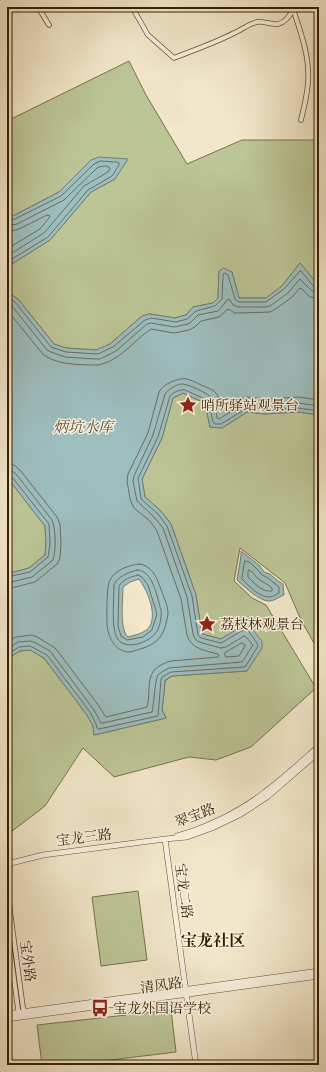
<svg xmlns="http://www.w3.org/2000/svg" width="326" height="1072" viewBox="0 0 326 1072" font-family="'EB Garamond','Noto Serif SC',serif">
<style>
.green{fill:#bcc596;stroke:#78724c}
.water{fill:#9dbebf;stroke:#737e73;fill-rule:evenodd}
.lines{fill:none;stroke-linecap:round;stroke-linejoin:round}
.shore{stroke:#696e60;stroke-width:1}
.minor-casing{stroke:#645133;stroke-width:5.5}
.tertiary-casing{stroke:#645133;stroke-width:6}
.minor{stroke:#f7efdd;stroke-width:4}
.tertiary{stroke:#f7efdd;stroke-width:5}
.labels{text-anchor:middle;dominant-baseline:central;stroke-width:3;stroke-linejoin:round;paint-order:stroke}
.poi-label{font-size:14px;fill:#351f01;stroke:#f7efdd;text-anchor:start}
.street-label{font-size:14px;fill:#351f01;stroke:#f7efdd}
.water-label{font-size:15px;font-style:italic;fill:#544f3a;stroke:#f7efdd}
.quarter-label{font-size:16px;font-weight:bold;fill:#351f01;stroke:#f7efdd}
</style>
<rect width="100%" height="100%" fill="#f2e7ca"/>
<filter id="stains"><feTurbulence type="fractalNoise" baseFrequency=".005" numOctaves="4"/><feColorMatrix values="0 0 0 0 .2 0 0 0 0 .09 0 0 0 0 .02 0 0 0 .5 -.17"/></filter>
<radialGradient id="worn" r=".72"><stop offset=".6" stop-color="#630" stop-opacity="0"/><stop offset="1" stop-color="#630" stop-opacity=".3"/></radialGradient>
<!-- green -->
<path class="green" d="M129,61L146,95L187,164L242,140H319V286L300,263L282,286L266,298H239L232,272L219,271L218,298L213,303L193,307L186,315L175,318L150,314L142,316L110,344L97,350L66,348L54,344L18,299L7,292V267L50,240L91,192L115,179L91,160L59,192L13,216L7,217V121Z
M183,393L205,403L210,427L222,428L247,412L265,414L298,412L319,415V652L301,620L285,583L240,548L234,581L252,598L266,605L316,688L251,747L216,760L189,757L114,777L83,748L45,806L7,835V659L20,651L30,650L44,658L87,715L93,726L94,735L166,718L162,710L164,693L165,681L172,676L247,671L241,627L221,639L202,634L196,595L171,524L161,511L145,497L142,479L162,438L173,398Z
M7,477L45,526L46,544L45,555L29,568L7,574Z
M138,891L147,960L101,966L92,897Z
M171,1010L176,1052L69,1065H42L37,1025Z"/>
<!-- water -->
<path class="water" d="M99,157L128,159L115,179L91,192L50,240L7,267V217L13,216L59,192L91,160Z
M300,263L319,286V415L298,412L265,414L247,412L222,428L210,427L205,403L183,393L173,398L162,438L142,479L145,497L161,511L171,524L196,595L202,634L221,639L241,627L246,622L262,641V648L247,671L172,676L165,680L164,693L162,710L166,718L94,735L93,726L87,715L44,658L30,650L20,651L7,659V574L29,568L45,555L46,544L45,526L7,477V372L8,362L7,359V292L18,299L54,344L66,348L96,350L110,344L142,316L150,314L175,318L186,315L193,307L213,303L218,298L219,271L224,268L232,272L239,298H266L282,286ZM139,579C147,590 157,612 150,626C146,633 135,635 128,637C119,629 123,599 123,587L130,582Z
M241,551L260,566L264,572L270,574L278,581L283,584L284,595C279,597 274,601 269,601C259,601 245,587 237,580L241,556Z"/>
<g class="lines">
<!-- shore -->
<path class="shore" d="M7,221L15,219L61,196L94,164L100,161L117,162L119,163V165L112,176L88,190L48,237L7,262
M7,226L17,224L64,200L97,168C101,166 106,165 110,168L108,172L84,186L44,233L7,256
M7,232L19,229L47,215L50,216L49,218L40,229L7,249
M7,297L15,302L51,347L66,352L98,354L113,347L145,320L151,318L176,322L187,319L196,311L215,306L222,299L223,275L224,273L228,275L235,299L237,301L240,302H266L284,289L300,271H301L314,287L319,288
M7,303L12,306L47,350L51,352L65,357L96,359H100L116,351L147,324L151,323L174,327L188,324L191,322L198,315L218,311L224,304L228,299L230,300L233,305L238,307H266L270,306L288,293L300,279L312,291L319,293
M7,310L42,353C54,365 81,365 98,365C120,361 133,341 151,329L174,333L189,330L195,327L201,321L219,317L228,309L235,313H239L270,312L274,310L291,298L300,288L302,289L310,297L319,299
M7,464L14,465L20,470L57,517L60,524L61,544L60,558L57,564L35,582L7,589
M7,470L12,471L16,474L52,520C56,529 56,551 53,560L32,577L7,583
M7,475L12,477L49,524L50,544L48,557L30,572L7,577
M245,561L249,562L257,569L262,575L268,578L279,587V593C276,594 273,597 270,597C260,598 249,586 242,579V578Z
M139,564C151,565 157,577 160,587C163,595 168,605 168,614C167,620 165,629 162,634C158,642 148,647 140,649C136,650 132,652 128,652C115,651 108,637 107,625C107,616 106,587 110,580C115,570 129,565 139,564Z
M137,570C153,570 157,597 161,610C162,616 160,626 157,631C151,642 125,652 117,638C111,628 114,598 114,585C118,576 128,573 137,570Z
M249,570C254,572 255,577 260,580C264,583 268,584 272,588V591C263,593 254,583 248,577V572Z
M138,575L142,577L148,585L157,614L152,630L143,637L127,640L121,636L118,626L119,586C123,579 131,577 138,575Z
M7,642L16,637L32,635L37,637L52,646L56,649L99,706L105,716L106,717L147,707C151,693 145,675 159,666C163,664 166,662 171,661L218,657L219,656L218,654C206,651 191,649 187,635L181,599L157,531L150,521L134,508L132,504L130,499L127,481L128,474L148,433L159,392C162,387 166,384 171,382C184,376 189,379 201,385C206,387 212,389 215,392C220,397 219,404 223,409L240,399L246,397L266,399L299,397L319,400
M242,643L244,644L245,646L239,656L226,657L225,656V653Z
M7,649L18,642L30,641L34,642L50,651L94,710L101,723H103L152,712C154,705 155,678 158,675C161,672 165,670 169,668L242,662L253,645L245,636H244L226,647L221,648L199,642L195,639L193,634L187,597L163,528L154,517L137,501L133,481L134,476L153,435L165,394C168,390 175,385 181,384C186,383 210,394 213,399C215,404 216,412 217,418L219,419L243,404L249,403L266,405L298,403L319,406
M7,654L19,647L30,646L47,655L90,712L96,724L97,728L99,729L158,716L161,680L162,677L171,672L245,667L258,646L257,643L247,629H245L221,643L201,638L198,635L192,596L167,526L158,514L141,499L138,478L158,437L170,396C172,393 180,389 185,390L207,400L209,402L213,422L215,424H221L247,408L265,410L298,408L319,411"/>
<!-- minor casing -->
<g class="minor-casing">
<path id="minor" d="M38,7L49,25
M132,7L148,35L174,58C194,50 215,43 234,33C242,30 248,24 257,22C264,21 272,25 278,24C286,22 290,16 293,9
M293,9C301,33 310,57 308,83C307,95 304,108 301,120
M7,888L23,1008L25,1012
M7,927L18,1009L17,1013"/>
</g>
<!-- tertiary casing -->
<g class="tertiary-casing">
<path id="tertiary" d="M177,836C206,828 241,811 265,792C284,778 301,762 319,746
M165,839L196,1065
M7,864L43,855L165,839L187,837L212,828L241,814L267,797L319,752
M7,1014L319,971
M7,1019L319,976"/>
</g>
<!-- minor -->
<use href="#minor" class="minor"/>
<!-- tertiary -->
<use href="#tertiary" class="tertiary"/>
</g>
<!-- icons -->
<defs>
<g id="sight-bare" transform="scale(1.38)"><path d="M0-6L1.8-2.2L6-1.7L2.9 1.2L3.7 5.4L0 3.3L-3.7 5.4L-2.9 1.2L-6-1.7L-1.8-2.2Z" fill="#8f2418" stroke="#f7efdd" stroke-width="2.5" paint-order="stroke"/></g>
<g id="bus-bare" transform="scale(1.38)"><path d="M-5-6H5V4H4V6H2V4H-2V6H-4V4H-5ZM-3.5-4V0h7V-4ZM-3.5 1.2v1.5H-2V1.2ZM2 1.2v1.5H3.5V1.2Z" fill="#8f2418" stroke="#f7efdd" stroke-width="2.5" paint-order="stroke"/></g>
</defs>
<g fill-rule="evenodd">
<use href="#sight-bare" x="188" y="405"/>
<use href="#sight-bare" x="207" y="624"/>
<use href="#bus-bare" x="100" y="1008"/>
</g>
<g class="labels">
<!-- poi labels -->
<g class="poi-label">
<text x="201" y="405">哨所驿站观景台</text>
<text x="220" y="624">荔枝林观景台</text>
<text x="113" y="1008">宝龙外国语学校</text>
</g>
<!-- street labels -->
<g class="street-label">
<text transform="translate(195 815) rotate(-21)">翠宝路</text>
<text transform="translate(84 837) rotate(-7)">宝龙三路</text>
<text transform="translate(184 891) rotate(82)">宝龙二路</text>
<text transform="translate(28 961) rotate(82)">宝外路</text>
<text transform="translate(161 985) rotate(-8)">清风路</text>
</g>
<!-- water labels -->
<g class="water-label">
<text x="83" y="426">炳坑水库</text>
</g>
<!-- quarter labels -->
<g class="quarter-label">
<text x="213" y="940">宝龙社区</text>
</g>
</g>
<!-- margin -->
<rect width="326" height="1072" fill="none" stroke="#f2e7ca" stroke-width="24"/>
<rect x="8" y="8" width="310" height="1056" fill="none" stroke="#351f01" stroke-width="2"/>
<rect x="12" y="12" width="302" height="1048" fill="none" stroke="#351f01"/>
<rect width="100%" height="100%" filter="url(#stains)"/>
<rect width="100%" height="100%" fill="url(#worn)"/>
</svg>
